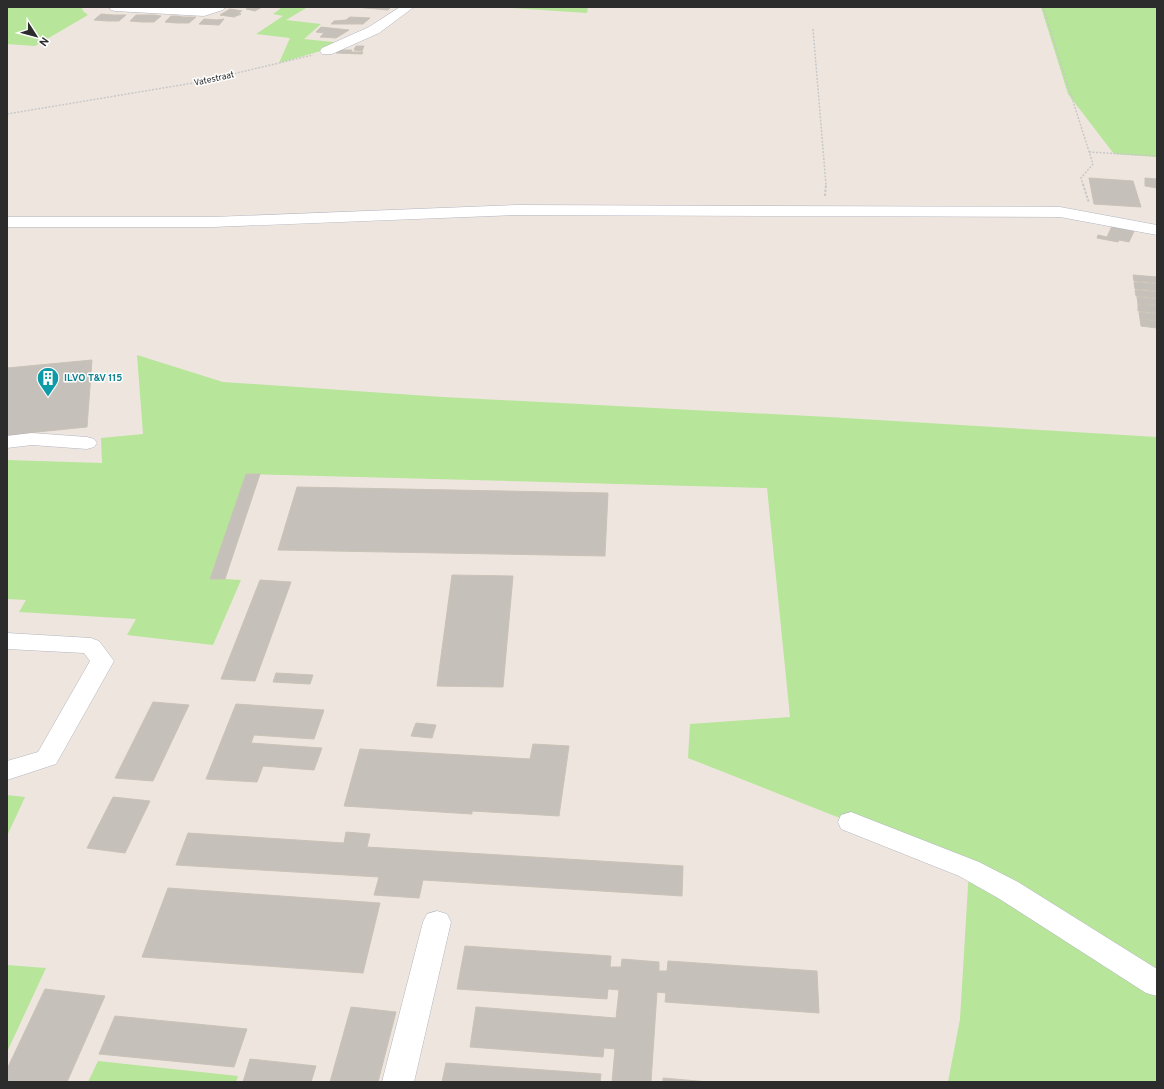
<svg xmlns="http://www.w3.org/2000/svg" width="1164" height="1089" viewBox="0 0 1164 1089" font-family="Overpass,sans-serif">
<style>
.green{fill:#b7e59a}
.building{fill:#c6c0ba;stroke:#c9c2b7}
.lines{fill:none;stroke-linecap:round;stroke-linejoin:round}
.minor-casing{stroke:#b2b5c0;stroke-width:1}
.path-far1{stroke:#c8c8c8;stroke-width:1.5;stroke-dasharray:2 1.5;stroke-linecap:butt}
.path{stroke:#c8c8c8;stroke-width:2;stroke-dasharray:2.5 1.5;stroke-linecap:butt}
.minor{fill:#fff;fill-rule:evenodd}
.labels{text-anchor:middle;dominant-baseline:central;stroke-width:3;stroke-linejoin:round;paint-order:stroke}
.far-street-label{font-size:9px;fill:#2c2c2c;stroke:#fff}
.culture-label{font-size:10px;font-weight:bold;fill:#0d838f;stroke:#fff;text-anchor:start}
</style>
<rect width="100%" height="100%" fill="#eee6de"/>
<!-- green -->
<path class="green" d="M7,7H82L83,11L88,15L35,46L7,44Z
M279,7H308L286,20L321,24L304,39L343,43L314,53L279,63L290,38L256,34L283,16L273,14L280,9Z
M498,7H588L587,13Z
M1041,7H1157V157L1114,154L1068,94Z
M137,355L223,382L443,397L829,417L1157,437V1082H948L960,1019L969,869L688,758L690,724L790,717L767,488L247,474L210,578L241,580L213,645L127,635L136,619L19,612L26,600L7,599V460L102,463L101,438L143,434Z
M7,795L25,797L7,836Z
M7,965L46,968L7,1052Z
M98,1061L238,1076L236,1082H88Z"/>
<!-- building -->
<path class="building" d="M245,7H262L255,11L246,9L249,8Z
M355,7H391L388,10Z
M230,9L242,11L238,13L241,14L234,17L220,15Z
M101,14L113,15L107,21L94,20Z
M113,15H126L119,21H107Z
M136,15H149L142,22L130,21Z
M149,15H155L161,16L154,22H142Z
M171,16H178L183,17L177,23L165,22Z
M183,17H196L189,23H177Z
M350,17L370,18L363,24H331L334,21L346,20Z
M204,19L217,20L224,19L219,25L199,24Z
M321,27L349,30L336,38L320,37L324,33L316,32Z
M356,46H364L362,51L354,50Z
M338,50H352L351,52H363L362,54L336,53Z
M1089,178L1133,181L1141,207L1094,204Z
M1145,178L1157,179V188L1145,186Z
M1113,224L1135,229L1129,242L1119,240L1118,242L1097,238L1098,235L1107,237Z
M1133,275L1157,277V283L1134,281Z
M1134,282L1157,284V291L1135,289Z
M1135,290L1157,292V298L1136,296Z
M1137,297L1157,299V305L1138,304Z
M1138,304L1157,306V313L1138,311Z
M1139,312L1157,314V320L1140,319Z
M1140,319L1157,321V328L1141,326Z
M92,360L87,427L7,435V368Z
M246,474H260L225,579H210Z
M297,487L608,493L605,556L278,550Z
M452,575L513,576L503,687L437,686Z
M260,580L291,582L255,681L221,679Z
M276,673L313,675L310,684L273,682Z
M153,702L189,705L153,781L115,778Z
M236,704L324,710L314,739L254,735L251,743L322,748L314,770L263,766L257,782L206,779Z
M416,723L436,725L432,738L411,736Z
M533,744L569,746L559,816L472,811V814L344,806L360,749L530,759Z
M113,797L150,801L125,853L87,848Z
M346,832L370,834L367,847L683,866L682,896L423,880L419,898L374,895L379,877L176,865L188,833L344,843Z
M168,888L380,903L363,973L142,957Z
M465,946L611,956L610,967H621L622,959L659,962V971H667L668,961L817,971L819,1013L665,1002L666,993L657,992L651,1082H612L615,1049L604,1048L603,1057L470,1047L476,1007L616,1018L619,990L608,989L607,999L457,989Z
M45,989L105,996L67,1082H7V1069Z
M351,1007L396,1012L378,1082H330Z
M115,1016L247,1029L234,1067L99,1054Z
M250,1059L316,1066L311,1082H243Z
M446,1063L601,1074L600,1082H442Z
M663,1078L709,1082H663Z"/>
<g class="lines">
<!-- minor casing -->
<g class="minor-casing">
<path id="minor" d="M109,7H225L223,10L204,16L115,11L111,10Z
M400,7H414L379,33L332,54H322L320,51L322,48L369,27Z
M517,205L1060,207L1157,225V235L1060,217L517,215L213,227H7V217H213Z
M32,433L87,437L94,439L97,443L94,447L87,449L32,445L7,448V436Z
M7,633L91,638L99,641L114,661L56,764L7,780V761L38,752L90,661L84,653L7,649Z
M851,812L979,862L1018,882L1157,969V996L1146,993L998,898L959,876L841,829L838,822L841,815Z
M437,911L447,914L451,922L414,1082H382L423,922L427,914Z"/>
</g>
<!-- path-far1 -->
<path class="path-far1" d="M1043,7L1093,164L1081,178L1083,185
M813,29L826,185
M7,114L199,82L313,55
M1089,152L1157,156"/>
<!-- path -->
<path class="path" d="M1083,184L1089,203
M825,196L826,184"/>
<!-- minor -->
<use href="#minor" class="minor"/>
</g>
<!-- icons -->
<defs>
<g id="building-pin" transform="scale(1.15)"><path d="M0 17L-7.5 6A9.5 9.5 0 1 1 7.5 6Z" fill="#0f9aa8" stroke="#fff"/><path d="M-4-6H4V6H1V3H-1V6H-4ZM-2.5-4.3h1.7v1.8h-1.7ZM.8-4.3h1.7v1.8H.8ZM-2.5-1h1.7V.8h-1.7ZM.8-1h1.7V.8H.8Z" fill="#fff"/></g>
</defs>
<g fill-rule="evenodd">
<use href="#building-pin" x="48" y="378"/>
</g>
<g class="labels">
<!-- far-street labels -->
<g class="far-street-label">
<text transform="translate(214 79) rotate(-12)">Vatestraat</text>
</g>
<!-- culture labels -->
<g class="culture-label">
<text x="64" y="378">ILVO T&amp;V 115</text>
</g>
</g>
<!-- border -->
<rect width="1164" height="1089" fill="none" stroke="#2c2c2c" stroke-width="16"/>
<!-- north arrow -->
<g transform="translate(36 36) rotate(126)" stroke="#ffffff" stroke-width="3" paint-order="stroke">
<path d="M0-3L7 15L0 10L-7 15Z" fill="#2c2c2c"/>
<text y="-6" font-size="11" font-weight="bold" text-anchor="middle" fill="#2c2c2c">N</text>
</g>
</svg>
